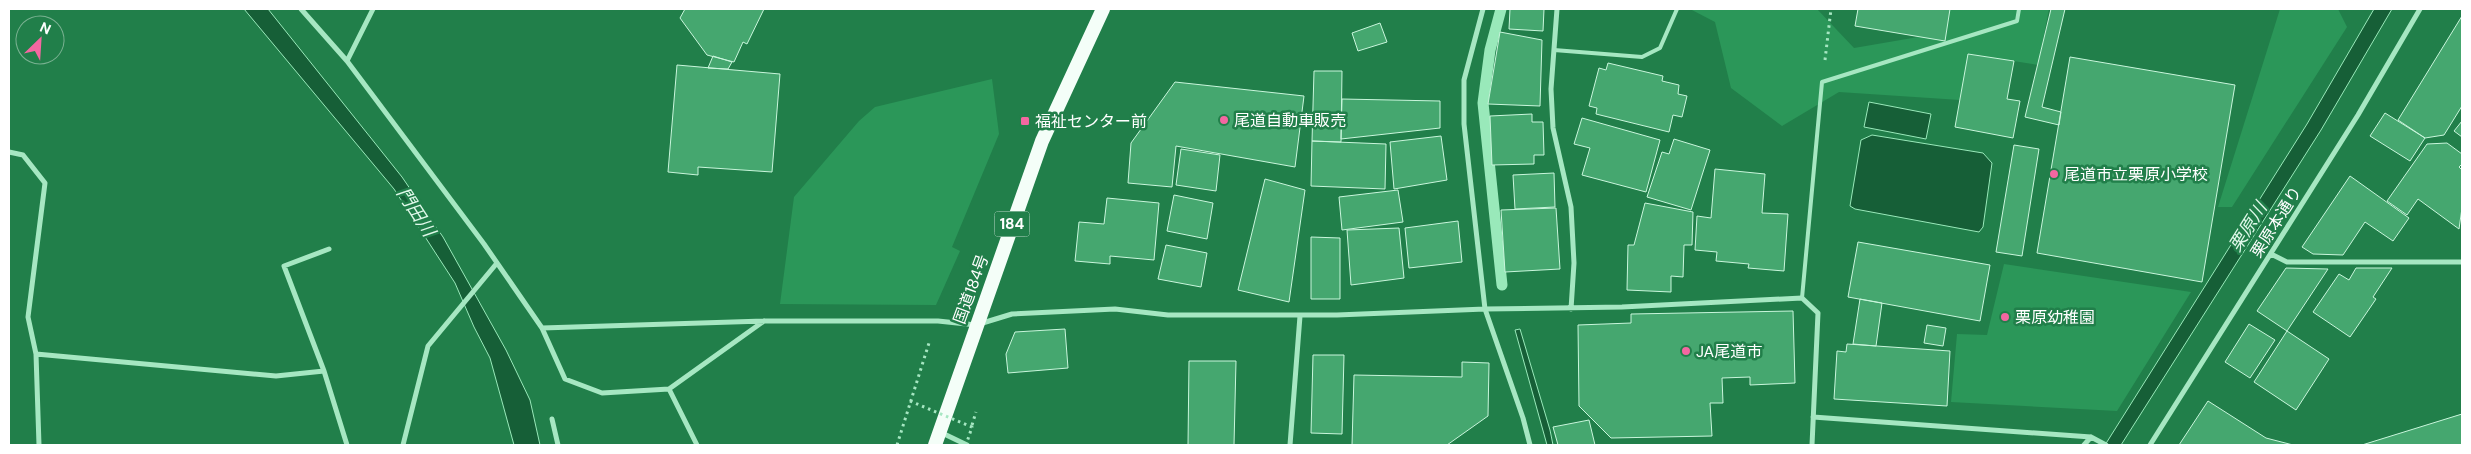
<svg xmlns="http://www.w3.org/2000/svg" width="2471" height="454" viewBox="0 0 2471 454" font-family="'DM Sans','Noto Sans JP',sans-serif">
<style>
.green{fill:#2b9759}
.water{fill:#165f37;stroke:#99e9ba}
.lines{fill:none;stroke-linecap:round;stroke-linejoin:round}
.stream{stroke:#99e9ba;stroke-width:11}
.building{fill:#45a76f;stroke:#c9f6dc}
.path{stroke:#a6e7c2;stroke-width:3;stroke-dasharray:2.5 4;stroke-linecap:butt}
.service{stroke:#a6e7c2;stroke-width:4}
.minor{stroke:#a6e7c2;stroke-width:5}
.trunk{stroke:#f4fef8;stroke-width:14}
.path-bridge{stroke:#a6e7c2;stroke-width:3;stroke-dasharray:2.5 4;stroke-linecap:butt}
.poi-dot{fill:#f467a1;stroke:#217f4a;stroke-width:2}
.labels{text-anchor:middle;dominant-baseline:central;stroke-width:5;stroke-linejoin:round;paint-order:stroke}
.shield{fill:#217f4a;stroke:#bcd9c9;stroke-width:1}
.shield-label{font-size:15px;font-weight:bold;fill:#fff}
.poi-label{font-size:16px;fill:#fff;stroke:#217f4a;text-anchor:start}
.street-label{font-size:16px;fill:#fff;stroke:#217f4a}
.water-label{font-size:18px;font-style:italic;fill:#e0f9ea;stroke:#217f4a}
</style>
<rect width="100%" height="100%" fill="#217f4a"/>
<!-- green -->
<path class="green" d="M1690,9H1817L1854,48L1924,36L1934,9H2049L2038,65L1969,54L1960,100L1839,92L1782,126L1731,88L1715,22Z
M2280,9H2338L2347,27L2232,207H2218Z
M992,79L999,134L952,247L960,251L936,305L780,304L794,197L859,121L875,107Z
M2004,264L2191,292L2117,411L1951,402L1957,334L1987,335Z"/>
<!-- water -->
<path class="water" d="M244,9H268L402,177L443,237L506,350L530,400L540,445H514L490,358L474,327L455,283L394,189Z
M2374,9H2392L2321,130L2121,445H2105L2307,124Z
M1869,102L1931,114L1926,139L1864,127Z
M1872,135L1983,153L1992,163L1983,227L1979,232L1855,209L1850,206L1861,140Z
M1520,329L1550,430L1553,445H1547L1515,330Z"/>
<g class="lines">
<!-- stream -->
<path class="stream" d="M1501,9L1490,50L1483,103L1502,285"/>
</g>
<!-- building -->
<path class="building" d="M685,9H764L747,44L743,42L734,62L707,55L680,18Z
M1510,9H1544L1543,31L1509,29Z
M1858,9H1950L1945,41L1855,26Z
M2051,9H2065L2042,107L2061,112L2059,125L2025,117Z
M2462,16V106L2444,135L2425,138L2398,120Z
M1380,23L1387,42L1358,51L1352,33Z
M1500,32L1542,40L1540,106L1488,104Z
M1968,54L2014,61L2007,99L2020,101L2013,138L1955,127Z
M713,56L732,62L728,69L708,68Z
M2070,57L2235,85L2202,282L2037,253Z
M1608,63L1663,76L1662,81L1679,85L1678,94L1687,96L1682,117L1673,115L1669,132L1596,114L1597,108L1589,106L1599,68L1606,70Z
M677,65L780,74L772,172L698,167V175L668,172Z
M1314,71H1342L1341,142L1312,141Z
M1175,82L1304,96L1295,167L1176,146L1172,187L1128,183L1131,143Z
M1342,99L1440,101V128L1341,139Z
M2385,113L2425,138L2410,161L2370,136Z
M1532,114V122H1543L1544,155H1534V164L1492,165L1490,116Z
M1582,118L1660,140L1646,192L1582,175L1590,148L1574,144Z
M2462,121V137L2454,131Z
M1441,136L1447,180L1394,189L1390,142Z
M1674,139L1710,150L1691,210L1647,197L1662,152L1669,154Z
M1312,141L1386,144L1385,189L1311,186Z
M2447,143L2462,154V164L2459,167L2462,170V208L2459,229L2418,199L2407,215L2387,201L2427,144Z
M2014,145L2039,149L2022,256L1996,252Z
M1181,149L1220,155L1216,191L1176,185Z
M1715,169L1765,174L1762,213L1788,214L1784,271L1748,268L1749,264L1716,261L1717,252L1695,250L1697,216L1711,218Z
M1554,173L1555,207L1515,209L1513,175Z
M2350,176L2409,218L2393,241L2365,222L2343,255L2313,254L2302,247Z
M1265,179L1305,190L1289,302L1238,290Z
M1398,190L1403,222L1342,230L1339,197Z
M1174,195L1213,203L1207,239L1167,231Z
M1107,198L1159,203L1154,260L1110,256V264L1075,261L1079,222L1104,224Z
M1645,203L1693,212L1692,245H1684L1683,277L1671,276V292L1627,290L1628,245H1634Z
M1556,208L1560,269L1505,272L1501,210Z
M1458,221L1462,262L1409,268L1405,228Z
M1399,228L1404,278L1351,285L1347,230Z
M1311,237L1340,238V299H1311Z
M1858,242L1990,265L1980,321L1848,297Z
M1166,245L1207,253L1201,287L1158,279Z
M2286,268L2328,269L2287,331L2257,311Z
M2356,268H2392L2373,297L2376,299L2350,337L2313,312L2339,274L2349,280Z
M1860,299L1882,303L1876,346L1853,344Z
M1793,311L1795,383L1750,385V377L1722,378L1723,403H1710L1712,436L1611,438L1579,406L1578,325L1631,323V314Z
M2249,324L2275,340L2250,378L2225,362Z
M1927,325L1946,328L1943,346L1924,343Z
M1065,329L1068,368L1008,373L1006,354L1015,332Z
M2287,331L2329,359L2296,410L2254,382Z
M1847,344L1950,351L1947,406L1834,399L1837,351L1846,352Z
M1313,355H1344L1342,434L1311,433Z
M1189,361H1236L1234,445H1188Z
M1462,362L1489,363L1488,416L1447,445H1352L1354,375L1462,377Z
M2208,401L2266,438L2293,445H2179Z
M2462,414V445H2362Z
M1589,420L1595,445H1558L1553,427Z"/>
<g class="lines">
<!-- path -->
<path class="path" d="M1825,60L1831,9
M972,425L976,412
M897,445L929,343"/>
<!-- service -->
<path class="service" d="M1554,50L1642,57L1660,48L1677,9
M1802,298L1822,82L2017,21L2019,9"/>
<!-- minor -->
<path class="minor" d="M301,9L347,61L484,244L542,328L565,379L602,393L669,389L697,445
M1483,9L1464,80V124L1485,309L1523,418L1530,445
M1557,9L1551,89L1553,128L1571,207L1574,263L1571,309
M347,61L373,9
M9,152L23,155L45,183L28,317L36,354L276,376L324,371
M329,249L284,266L324,371L347,445
M2271,254L2287,262H2462
M542,328L765,321H938L976,325L1012,314L1115,309L1168,315H1337L1485,309L1622,307L1802,298L1818,313L1812,445
M36,354L39,445
M669,389L764,321
M1813,417L2091,437L2106,445
M552,419L558,445
M940,432L967,445
M403,445L428,346L497,263
M1290,445L1300,316
M2084,445L2091,437
M2150,445L2358,115L2420,9"/>
<!-- trunk -->
<path class="trunk" d="M935,445L1042,141L1103,9"/>
<!-- path-bridge -->
<path class="path-bridge" d="M910,401L972,427L966,445"/>
</g>
<!-- markers -->
<g class="poi-dot">
<circle cx="1224" cy="120" r="5"/>
<rect x="1020" y="116" width="10" height="10" rx="2.5"/>
<circle cx="2054" cy="174" r="5"/>
<circle cx="2005" cy="317" r="5"/>
<circle cx="1686" cy="351" r="5"/>
</g>
<g class="labels">
<!-- shield labels -->
<rect class="shield" x="994.5" y="211.5" width="35" height="25" rx="4"/>
<g class="shield-label">
<text x="1012" y="224">184</text>
</g>
<!-- poi labels -->
<g class="poi-label">
<text x="1234" y="120">尾道自動車販売</text>
<text x="1035" y="121">福祉センター前</text>
<text x="2064" y="174">尾道市立栗原小学校</text>
<text x="2015" y="317">栗原幼稚園</text>
<text x="1696" y="351">JA尾道市</text>
</g>
<!-- street labels -->
<g class="street-label">
<text transform="translate(2276 222) rotate(-58)">栗原本通り</text>
<text transform="translate(971 289) rotate(-70)">国道184号</text>
</g>
<!-- water labels -->
<g class="water-label">
<text transform="translate(416 212) rotate(57)">門田川</text>
<text transform="translate(2248 227) rotate(-58)">栗原川</text>
</g>
</g>
<!-- border -->
<rect width="2471" height="454" fill="none" stroke="#ffffff" stroke-width="20"/>
<!-- north arrow -->
<g transform="translate(40 40) rotate(25)"><circle r="24" fill="#217f4a" stroke="#7ab292"/>
<path d="M0-4L9 19L0 12L-9 19Z" fill="#f467a1"/>
<text y="-8" font-size="14" font-weight="bold" text-anchor="middle" fill="#ffffff">N</text>
</g>
</svg>
